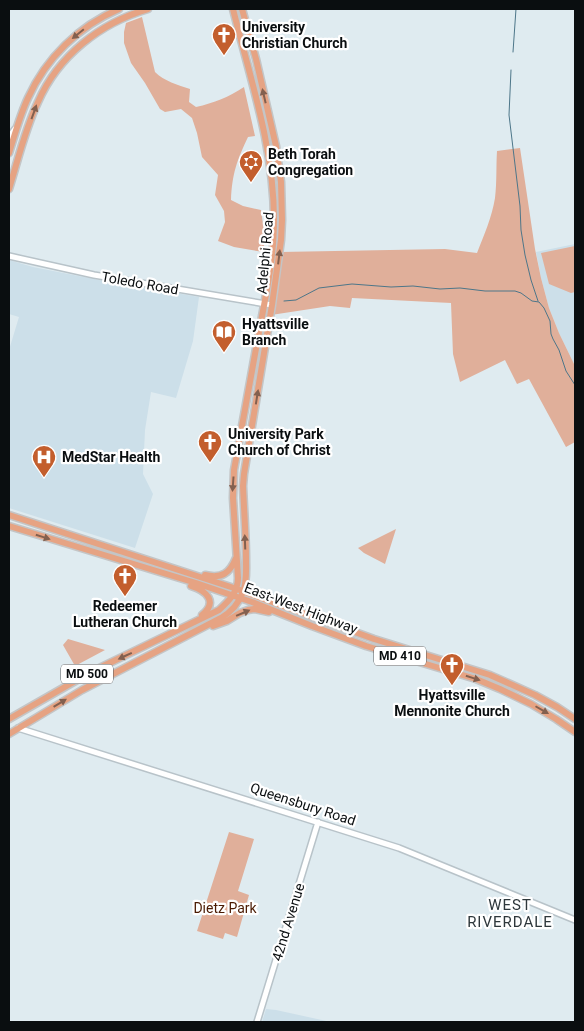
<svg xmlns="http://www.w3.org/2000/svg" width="584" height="1031" viewBox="0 0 584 1031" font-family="Roboto,sans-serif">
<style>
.built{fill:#ccdfe9}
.green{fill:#e0af9a}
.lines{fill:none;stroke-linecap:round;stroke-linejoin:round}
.stream{stroke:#4d7689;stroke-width:1}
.minor-casing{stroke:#b8c3c9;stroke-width:8}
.major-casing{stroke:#c4c5c6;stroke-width:9}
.minor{stroke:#fff;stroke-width:5}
.major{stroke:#e6a383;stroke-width:6}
.oneway{fill:#83604f}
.labels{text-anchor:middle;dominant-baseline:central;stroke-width:4.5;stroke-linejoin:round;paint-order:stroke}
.shield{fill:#fff;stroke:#545658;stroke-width:1}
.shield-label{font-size:12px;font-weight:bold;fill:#0a0e10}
.poi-label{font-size:14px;font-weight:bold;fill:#0a0e10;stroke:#fff;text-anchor:start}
.street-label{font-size:14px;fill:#0a0e10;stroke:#fff}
.park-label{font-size:14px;fill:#4a1a02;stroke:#fff}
.neighbourhood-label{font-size:15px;letter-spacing:1px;fill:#2e373b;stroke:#fff}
</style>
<rect width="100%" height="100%" fill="#dfebf0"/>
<!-- built -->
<path class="built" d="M575,244V366L559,333L549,308L541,278L536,252Z
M9,260L33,267L99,280L199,297L193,341L176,398L151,392L145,430L143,474L153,494L135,548L9,508V350L19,317L9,314Z
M266,1009L276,1010L331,1022H262Z"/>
<!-- green -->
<path class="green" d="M142,17L155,72C164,81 178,85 190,89L189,102L196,107C214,103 229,97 244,87L255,136L248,137C237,160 232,174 231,200L243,206L261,210L265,239L263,252L234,247L218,241L225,222L224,211L215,195L218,175L202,157L197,133L192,118L181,109L165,112L160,109L145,83L131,63L124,43V32L126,23Z
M520,148L535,249L541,278L549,308L559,333L575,366V442L566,447L529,379L517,384L505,360L460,382L453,354L451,303L352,298L350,308L330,306L271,315L280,252L445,249L477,253C484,235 492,217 495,198C497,182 496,166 497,151Z
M575,246V292L571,293L549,284L541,253Z
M396,529L385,564L364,553L358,548Z
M68,639L105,650L75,666L63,645Z
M229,832L254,839L238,891L249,895L237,937L225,933L223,939L197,931Z"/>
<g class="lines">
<!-- stream -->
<path class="stream" d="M513,52L516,9
M511,70L509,115L520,206L521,230L525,255L531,280L538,301
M284,301L296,300L319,288L352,284L391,287L413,286L440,289L460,288L485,291H515L521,293L532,301L539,302L544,308L550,321L551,334L553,339L559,350L566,371L575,385"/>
<!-- minor casing -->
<g class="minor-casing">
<path id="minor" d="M9,137L15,129
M9,256L94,275L272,305
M18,728L399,848L575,920
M257,1022L318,822"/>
</g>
<!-- major casing -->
<g class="major-casing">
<path id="major" d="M9,153C15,134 20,115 28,98C46,58 79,26 119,9
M9,189C18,160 25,129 38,102C58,56 100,23 148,9
M9,515L237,589L374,639L490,675L535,695L557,707L575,719
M9,526L196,583L252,602L312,626L366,646L476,679L500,689L531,704L556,719L575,732
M205,575C222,579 230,573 236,558
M191,586C207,591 218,602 202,615
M213,626L227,621L240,613L248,610L254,609L269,612
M9,719L91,672L219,610C229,601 238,592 238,578L233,498L234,470C242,424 251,378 259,332C266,295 274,257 274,220C274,147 250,78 233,9
M9,734L82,690L221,618C231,612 239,603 243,592C247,582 246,571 246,560C246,536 244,511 243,486L244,474L272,305L281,240L282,220L281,182L276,146L256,59L242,9"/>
</g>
<!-- minor -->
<use href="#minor" class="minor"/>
<!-- major -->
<use href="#major" class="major"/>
</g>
<!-- one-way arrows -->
<defs><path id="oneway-solid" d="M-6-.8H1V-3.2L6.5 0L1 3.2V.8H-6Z" transform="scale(1.25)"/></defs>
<g class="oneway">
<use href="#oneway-solid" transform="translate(78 34) rotate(141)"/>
<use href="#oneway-solid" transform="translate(264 96) rotate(-103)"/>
<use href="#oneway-solid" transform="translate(34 112) rotate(-70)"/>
<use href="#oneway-solid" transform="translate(279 257) rotate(-83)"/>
<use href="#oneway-solid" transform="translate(257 397) rotate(-81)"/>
<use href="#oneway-solid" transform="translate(233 484) rotate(94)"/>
<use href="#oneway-solid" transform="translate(43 537) rotate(17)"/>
<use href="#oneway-solid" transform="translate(245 542) rotate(-92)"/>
<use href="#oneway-solid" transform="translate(243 613) rotate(-23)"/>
<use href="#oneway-solid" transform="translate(125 656) rotate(155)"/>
<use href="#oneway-solid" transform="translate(473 678) rotate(18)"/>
<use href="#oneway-solid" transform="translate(60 703) rotate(-31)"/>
<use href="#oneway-solid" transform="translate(542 710) rotate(30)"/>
</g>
<!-- icons -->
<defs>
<g id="church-pin" transform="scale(1.25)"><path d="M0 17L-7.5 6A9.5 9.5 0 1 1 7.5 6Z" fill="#c35e2d" stroke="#fff"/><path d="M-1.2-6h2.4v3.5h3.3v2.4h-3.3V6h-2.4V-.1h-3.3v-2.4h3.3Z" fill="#fff"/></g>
<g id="synagogue-pin" transform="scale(1.25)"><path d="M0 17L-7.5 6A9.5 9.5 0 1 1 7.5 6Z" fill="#c35e2d" stroke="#fff"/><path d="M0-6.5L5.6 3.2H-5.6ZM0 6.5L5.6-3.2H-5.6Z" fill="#fff"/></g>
<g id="library-pin" transform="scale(1.25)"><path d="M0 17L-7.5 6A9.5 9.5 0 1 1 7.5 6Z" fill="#c35e2d" stroke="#fff"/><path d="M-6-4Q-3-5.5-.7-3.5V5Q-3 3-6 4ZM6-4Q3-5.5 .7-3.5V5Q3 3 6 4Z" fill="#fff"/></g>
<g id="hospital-pin" transform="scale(1.25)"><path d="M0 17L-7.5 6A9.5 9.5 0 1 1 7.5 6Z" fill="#c35e2d" stroke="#fff"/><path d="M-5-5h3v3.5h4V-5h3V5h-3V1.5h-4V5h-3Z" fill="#fff"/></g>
</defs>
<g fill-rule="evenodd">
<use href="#church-pin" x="224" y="35"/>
<use href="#synagogue-pin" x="251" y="162"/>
<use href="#library-pin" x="224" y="332"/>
<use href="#church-pin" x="210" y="442"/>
<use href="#hospital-pin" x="44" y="457"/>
<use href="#church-pin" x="125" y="576"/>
<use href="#church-pin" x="452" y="665"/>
</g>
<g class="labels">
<!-- shield labels -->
<g class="shield">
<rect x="374" y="646.5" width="52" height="19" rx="4"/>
<rect x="61" y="664.5" width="52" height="19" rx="4"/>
</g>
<g class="shield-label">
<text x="400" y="656">MD 410</text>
<text x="87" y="674">MD 500</text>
</g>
<!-- poi labels -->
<g class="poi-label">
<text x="242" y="27">University<tspan x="242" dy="16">Christian Church</tspan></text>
<text x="268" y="154">Beth Torah<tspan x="268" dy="16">Congregation</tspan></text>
<text x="242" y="324">Hyattsville<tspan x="242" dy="16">Branch</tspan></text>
<text x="228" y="434">University Park<tspan x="228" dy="16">Church of Christ</tspan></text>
<text x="62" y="457">MedStar Health</text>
<text x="125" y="606" text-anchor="middle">Redeemer<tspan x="125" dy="16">Lutheran Church</tspan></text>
<text x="452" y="695" text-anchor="middle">Hyattsville<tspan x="452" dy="16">Mennonite Church</tspan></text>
</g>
<!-- street labels -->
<g class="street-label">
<text transform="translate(265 253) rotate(-85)">Adelphi Road</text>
<text transform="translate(140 283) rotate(10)">Toledo Road</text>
<text transform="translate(301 608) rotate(21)">East-West Highway</text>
<text transform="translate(303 804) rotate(18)">Queensbury Road</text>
<text transform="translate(288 922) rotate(-73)">42nd Avenue</text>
</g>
<!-- park labels -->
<g class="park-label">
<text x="225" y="908">Dietz Park</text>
</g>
<!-- neighbourhood labels -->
<g class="neighbourhood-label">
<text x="510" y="905">WEST<tspan x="510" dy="17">RIVERDALE</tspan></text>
</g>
</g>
<!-- border -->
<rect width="584" height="1031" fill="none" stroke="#0a0e10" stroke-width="20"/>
</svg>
